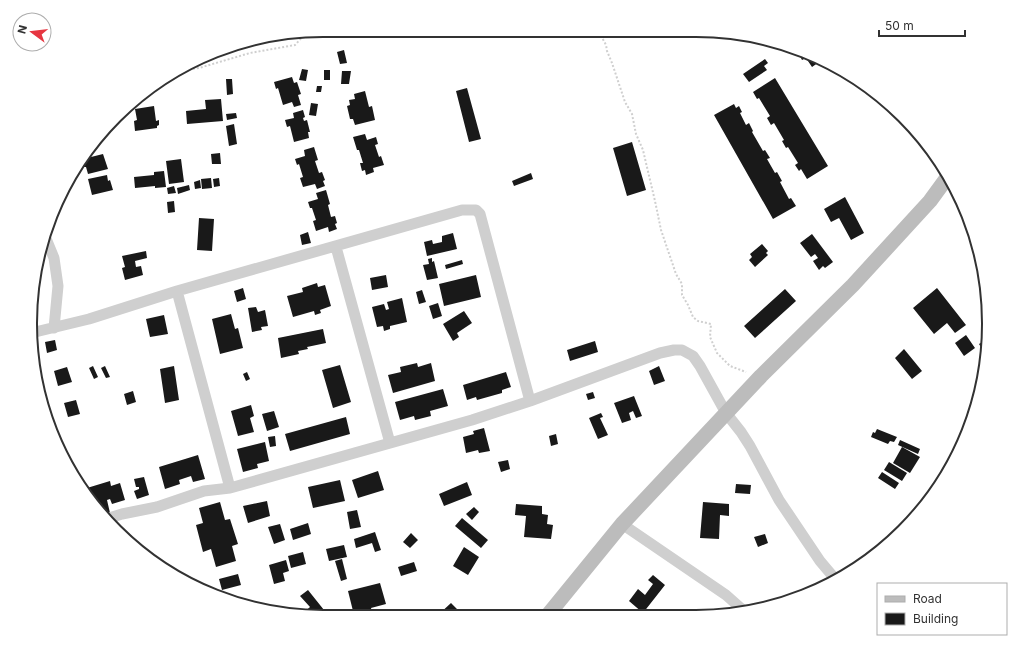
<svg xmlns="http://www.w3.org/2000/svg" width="1019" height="647" viewBox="0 0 1019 647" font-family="Inter,sans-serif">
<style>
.building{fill:#191919}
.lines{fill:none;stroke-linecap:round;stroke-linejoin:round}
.path{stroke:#cfcfcf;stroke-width:2;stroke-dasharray:2 2;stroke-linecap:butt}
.street{stroke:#cfcfcf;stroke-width:11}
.secondary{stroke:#bcbcbc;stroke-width:15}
.rim{fill:none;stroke:#323232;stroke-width:2}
</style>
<rect width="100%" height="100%" fill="#fff"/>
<!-- building -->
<path class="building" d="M344,50L347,63L340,64L337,52Z
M806,52H808L822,60L812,67L806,58L802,60L800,56Z
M765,59L768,63L764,66L767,70L749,82L743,74Z
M302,69L308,70L306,81L299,80Z
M324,70H330V80H324Z
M342,71H351L349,84H341Z
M292,77L294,83L297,82L301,94L298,95L301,105L294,107L292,102L283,105L278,88L276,89L274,82Z
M775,78L828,166L807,179L801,169L799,171L795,165L798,163L788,147L786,148L782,141L784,140L774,123L771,125L767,118L770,116L759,98L757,99L753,92Z
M226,79H232L233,94L227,95Z
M317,86H322L321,92H316Z
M467,88L481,139L469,142L456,91Z
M365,91L369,107L372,106L375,120L355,125L353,119H350L347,106L350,105L349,100L355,99L354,94Z
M221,99L223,121L187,124L186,111L206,109L205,100Z
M311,103L318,104L316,116L309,115Z
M734,104L736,108L739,106L742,112L740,113L746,125L749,123L753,131L752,132L763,151L765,150L770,158L767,159L775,173L777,172L782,181L780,182L789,199L791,198L796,206L773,219L714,115Z
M154,106L156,121L159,120V125L157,126V128L135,131L134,121L137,120L135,109Z
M303,110L305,117L303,118L304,121L307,120L310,132H308L309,138L294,142L290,126L287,127L285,120L294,118L293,113Z
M236,113L237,118L227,120L226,114Z
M234,124L237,144L229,146L226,126Z
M365,134L367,140L376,137L378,144L375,145L379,157L381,156L384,165L373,168L374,172L366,175L365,170L362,171L360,163H363L359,150H357L353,137Z
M632,142L646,190L627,196L613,148Z
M314,147L318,160L315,161L319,173L322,172L325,180L323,181L325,186L317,189L315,184L303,187L300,178L303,177L299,164L297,165L295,159L305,156L304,150Z
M220,153L221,164H212L211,154Z
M103,154L108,169L88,174L86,167H84L83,159Z
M181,159L184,182L169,184L166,161Z
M164,171L166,187L155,188V186L135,188L134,177L154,175V172Z
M531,173L533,179L514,186L512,181Z
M107,175L108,181L110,180L113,190L92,195L88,179Z
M211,178L212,188L202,189L201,179Z
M219,178L220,186L214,187L213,179Z
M200,180L201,188L195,189L194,182Z
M189,185L190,190L178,194L177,188Z
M174,186L176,193L168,194L167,188Z
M326,190L330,204L328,205L331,217L335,216L337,223L335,224L337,229L329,232L328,227L316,231L313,221L316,220L312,208H310L308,202L318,199L316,193Z
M845,197L864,233L851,240L839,218L831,222L824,209Z
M174,201L175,212L168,213L167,202Z
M199,218L214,219L212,251L197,250Z
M308,232L311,243L302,245L300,235Z
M453,233L457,249L427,256L424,242L432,240L433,244L442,242V236Z
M812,234L833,262L825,268L823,266L819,270L813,261L818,258L815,254L811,257L800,243Z
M762,244L768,251L766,253L768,255L755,267L749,260L752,257L750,254Z
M146,251L147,258L135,261L136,267L141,266L143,275L125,280L122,268L125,267L122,256Z
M432,258V262L434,261L438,278L427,280L423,265L429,264L428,259Z
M462,260L463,264L446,269L445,265Z
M386,275L388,287L372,290L370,278Z
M476,275L481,297L444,306L439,284Z
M317,283L318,287L325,285L331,306L320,310L321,313L315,315L314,311L293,317L287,296L303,292L302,288Z
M243,288L246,299L237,302L234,291Z
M937,288L966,325L955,333L947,323L934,334L913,308Z
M785,289L796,301L755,338L744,326Z
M422,290L426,302L419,304L416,292Z
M402,298L407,322L390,326V329L384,331L383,326L377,327L372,307L384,304L386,310L389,309L387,302Z
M438,303L442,316L433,319L429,306Z
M256,307L258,312L265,310L268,326L261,327L262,330L252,332L248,308Z
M464,311L472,323L457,333L459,337L453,341L443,324Z
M231,314L235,329L238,328L243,348L220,354L212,319Z
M164,315L168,334L150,337L146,319Z
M323,329L326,343L307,347L308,349L298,351L299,354L281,358L278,338Z
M966,335L975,348L964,356L955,343Z
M55,340L57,350L47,353L45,342Z
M986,340L988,343L987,351L984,352L979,344Z
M595,341L598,352L570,361L567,350Z
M904,349L922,371L912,379L895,358Z
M417,363L418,367L431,363L435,381L393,393L388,375L401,372L400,367Z
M340,365L351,402L333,408L322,370Z
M93,366L98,377L94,379L89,368Z
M105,366L110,377L106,378L101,368Z
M174,366L179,400L165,403L160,369Z
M659,366L665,381L654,385L649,371Z
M67,367L72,382L58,386L54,371Z
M247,372L250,379L246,381L243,374Z
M506,372L511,387L502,390V393L477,400L476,397L467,400L463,385Z
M443,389L448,406L430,411L431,416L415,420L414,416L400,420L395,402Z
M133,391L136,402L127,405L124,394Z
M593,392L595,398L588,400L586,394Z
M634,396L642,416L636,418L633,411L629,413L631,420L622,423L614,403Z
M76,400L80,414L68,417L64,403Z
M251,405L254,416L250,418L254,432L238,436L231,411Z
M274,411L279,427L267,431L262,414Z
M601,413L603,417L600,418L608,435L598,439L589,418Z
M346,417L350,434L290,451L285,434Z
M484,428L490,451L479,453L478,450L466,453L463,437L474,434L473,431Z
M877,429L897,437L894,442L890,441L888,444L871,437L873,432L875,433Z
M556,434L558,444L551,446L549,436Z
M275,436L276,446L270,447L268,437Z
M900,440L920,449L918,454L898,445Z
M265,442L269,461L257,464L258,468L243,472L237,449Z
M902,447L920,457L910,473L893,463Z
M198,455L205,479L193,482L191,476L179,480L180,484L165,489L159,467Z
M508,460L510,469L501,472L498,462Z
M889,462L907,473L902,481L884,470Z
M378,471L384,490L358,498L352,480Z
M882,472L899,483L895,489L878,478Z
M144,477L149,495L137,499L134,491L139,489V487H136L134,479Z
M340,480L345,501L313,508L308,487Z
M110,481L111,486L120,483L125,500L112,504L110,499L107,500L110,513L106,515L90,497L87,488Z
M467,482L472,495L444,506L439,494Z
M736,484L751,485L750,494L735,493Z
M267,501L270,516L248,523L243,506Z
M220,502L225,520L230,519L238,544L232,546L236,561L216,567L211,549L203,552L196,525L203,523L199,508Z
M703,502L729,504V516L720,515L719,539L700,538Z
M516,504L542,506V514L548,515L547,524L553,525L551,539L524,537L526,516L515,515Z
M474,507L479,512L472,520L466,514Z
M357,510L361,527L350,529L347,512Z
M462,518L488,540L481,548L455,526Z
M308,523L311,534L293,540L290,529Z
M280,524L285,540L274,544L268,527Z
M375,532L381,550L375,552L372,543L356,548L354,539Z
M411,533L418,540L410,548L403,542Z
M765,534L768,543L758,547L754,537Z
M131,535L135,546L126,537Z
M344,545L347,557L329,561L326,549Z
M464,547L479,557L468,575L453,566Z
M303,552L306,564L291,568L288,556Z
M342,559L347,579L341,581L335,561Z
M286,560L289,571L283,573L285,581L274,584L269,565Z
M414,562L417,571L401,576L398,567Z
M238,574L241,585L222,590L219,579Z
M653,575L665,585L643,613L629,601L638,589L645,595L653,584L648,580Z
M380,583L386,604L371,608L373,615H354L348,591Z
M308,590L328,615H301L310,607L300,596Z
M451,603L463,615H438Z"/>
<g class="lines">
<!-- path -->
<path class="path" d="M599,32L606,45L607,51L612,63L625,102L632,114L636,134L643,150L646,163L655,201L661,230L676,274L682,284V295L688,305L693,317L698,321L711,324L710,337L717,353L730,366L746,372
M177,71L199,68L250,53L295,45L306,33"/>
<!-- street -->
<path class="street" d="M45,236L54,258L58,286L54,328
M336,247L390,443
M177,291L230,488
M31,333L89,319L177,291L462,210H476L480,214L530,401
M109,518L122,514L157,507L204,491L230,488L472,420L530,401L660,353L674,350H682L693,356L700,366L726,413L741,432L750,446L779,500L820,561L836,580
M622,524L726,595L744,611"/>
<!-- secondary -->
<path class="secondary" d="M547,616L622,524L761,376L853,285L930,201L949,175"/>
</g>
<!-- crop -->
<path d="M0 0H1019V647H0ZM323 37H696A286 286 0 0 1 982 323V324A286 286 0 0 1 696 610H323A286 286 0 0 1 37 324V323A286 286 0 0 1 323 37Z" fill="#fff" fill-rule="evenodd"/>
<path class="rim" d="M323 37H696A286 286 0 0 1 982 323V324A286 286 0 0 1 696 610H323A286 286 0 0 1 37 324V323A286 286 0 0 1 323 37Z"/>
<!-- legend -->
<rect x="877" y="583" width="130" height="52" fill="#ffffff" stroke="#adadad"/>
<rect x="885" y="596" width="20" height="6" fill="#bcbcbc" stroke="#adadad"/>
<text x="913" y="603" font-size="12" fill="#323232">Road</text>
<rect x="885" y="613" width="20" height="12" fill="#191919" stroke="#adadad"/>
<text x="913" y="623" font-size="12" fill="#323232">Building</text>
<!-- north arrow -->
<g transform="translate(32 32) rotate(285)"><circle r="19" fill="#ffffff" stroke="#adadad"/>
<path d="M0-3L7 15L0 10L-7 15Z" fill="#e63641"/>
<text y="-6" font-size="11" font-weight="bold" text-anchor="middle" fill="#323232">N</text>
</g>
<!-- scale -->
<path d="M879 30v6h86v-6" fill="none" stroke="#323232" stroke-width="2"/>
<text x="885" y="30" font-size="12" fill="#323232" stroke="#ffffff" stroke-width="3" paint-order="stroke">50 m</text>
</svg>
